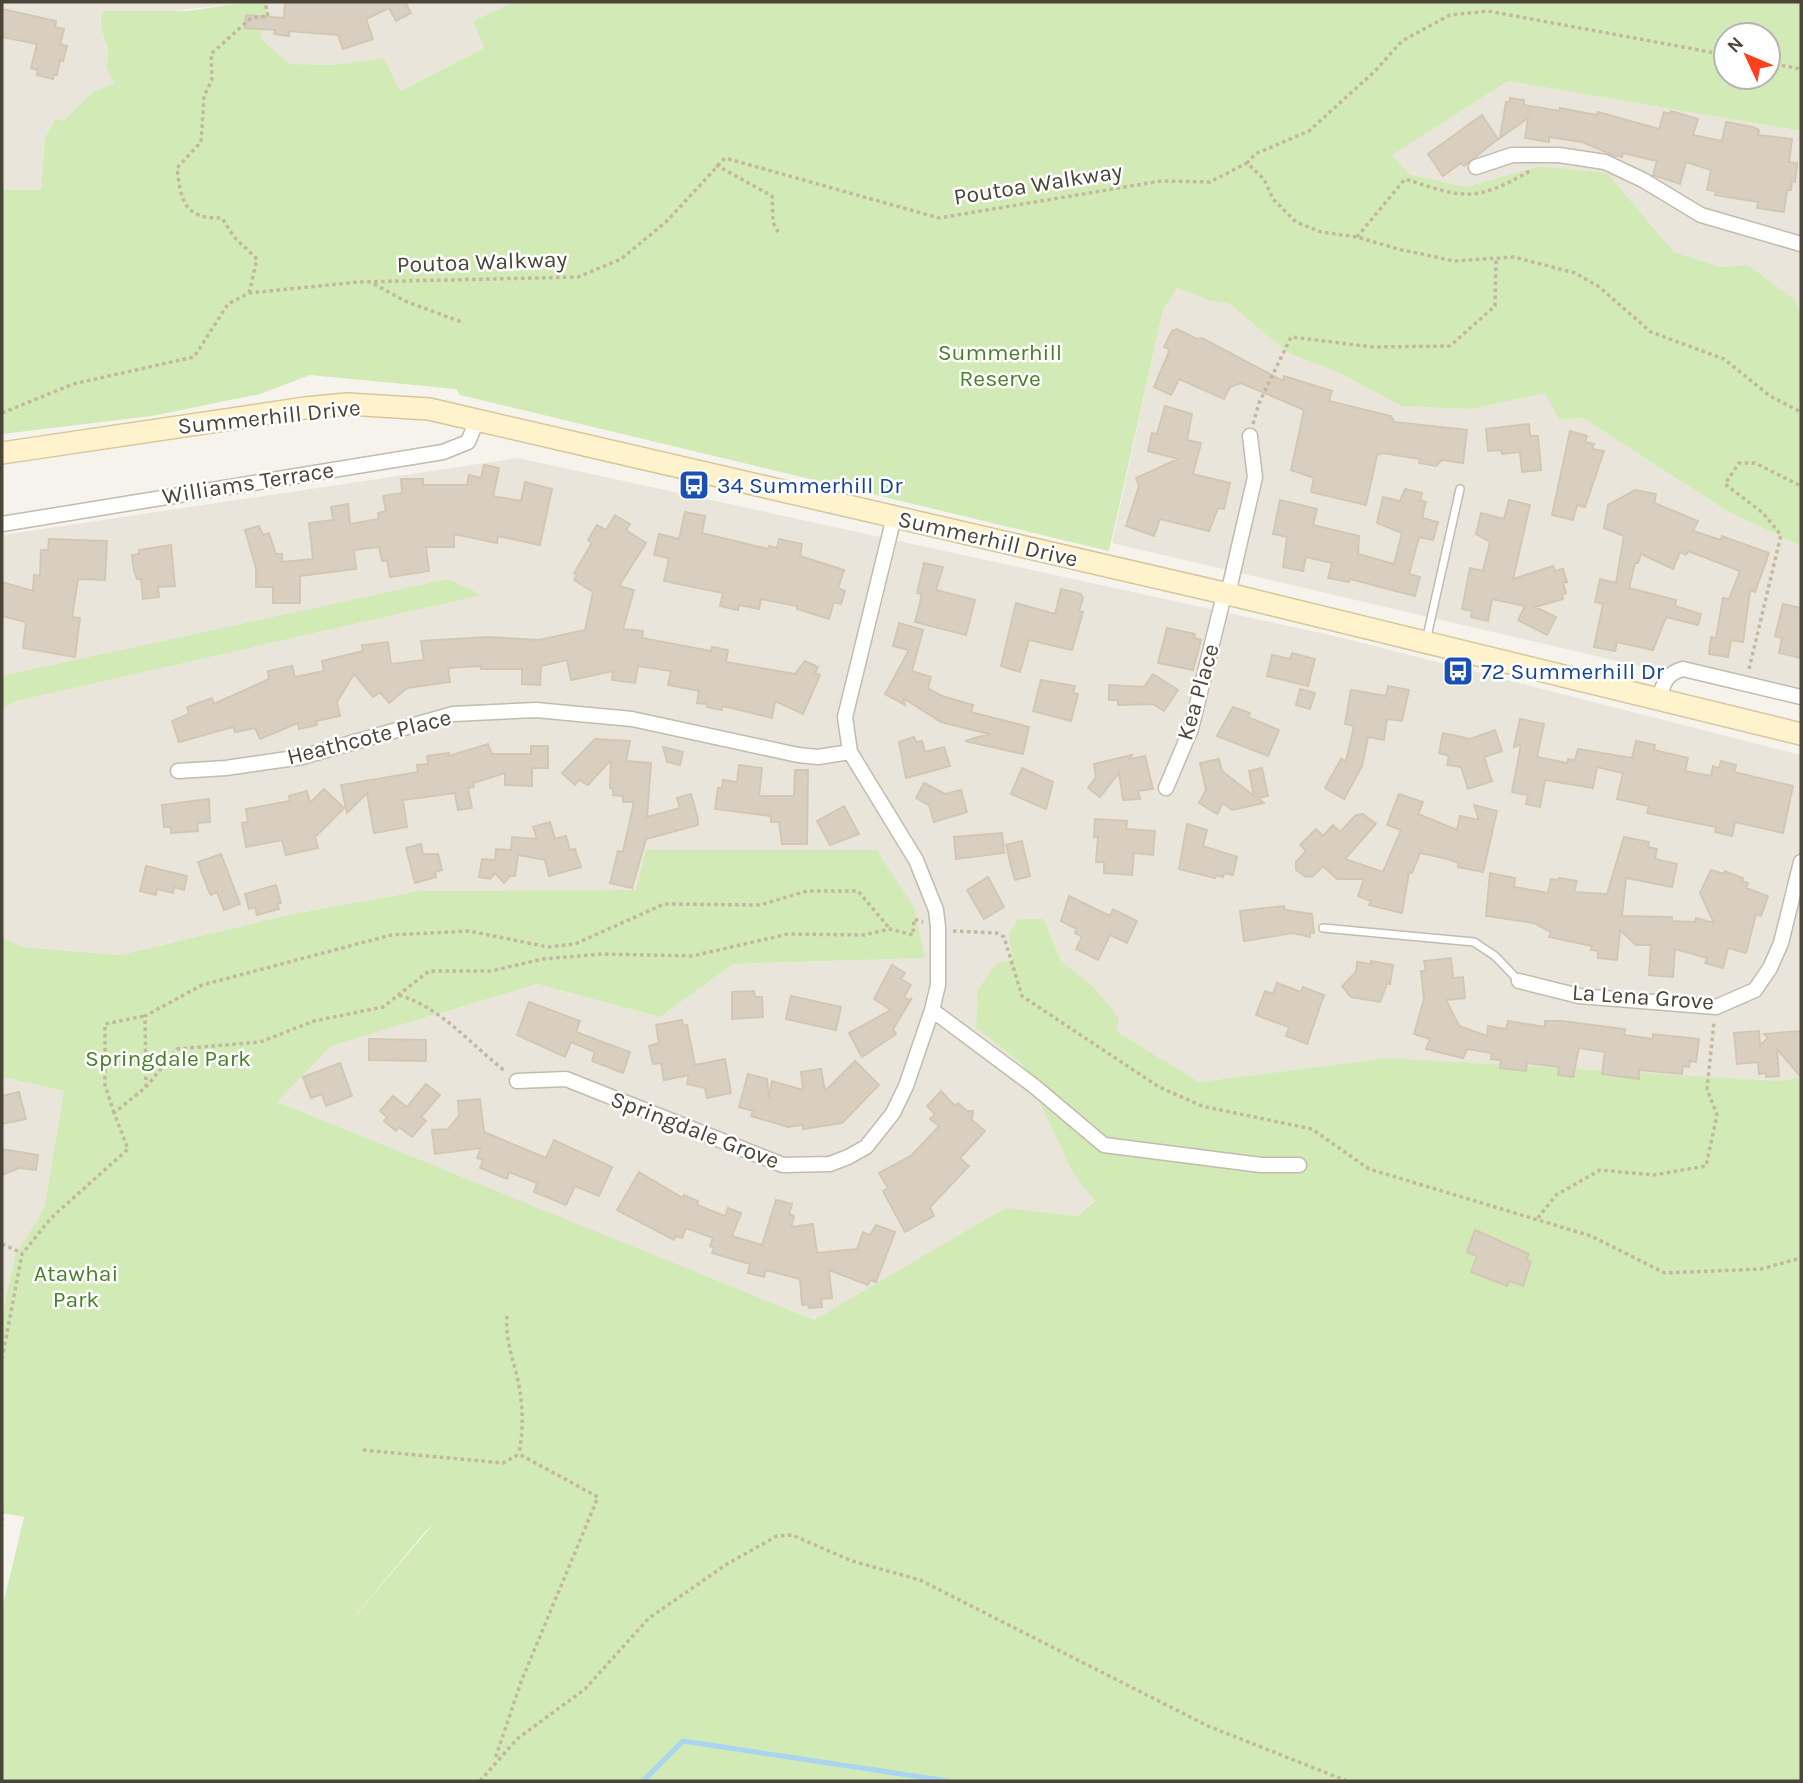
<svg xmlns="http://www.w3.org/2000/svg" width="1803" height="1783" viewBox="0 0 1803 1783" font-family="Karla,sans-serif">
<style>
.residential{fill:#eae5da}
.green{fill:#d2eab5;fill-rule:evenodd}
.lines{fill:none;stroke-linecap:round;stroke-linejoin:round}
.stream{stroke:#a9d4f2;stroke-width:5}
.building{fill:#d8cfc1;stroke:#d3c7b4;stroke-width:2}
.service-casing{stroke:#c2bbae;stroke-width:10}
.minor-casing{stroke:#c2bbae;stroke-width:17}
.secondary-casing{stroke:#d6c79b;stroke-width:24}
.path{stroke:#c4b79f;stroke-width:3.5;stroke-dasharray:3.5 3.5;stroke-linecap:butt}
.service{stroke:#fff;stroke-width:7}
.minor{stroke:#fff;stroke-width:14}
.secondary{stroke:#fff3cd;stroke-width:21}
.labels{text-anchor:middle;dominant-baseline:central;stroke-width:5;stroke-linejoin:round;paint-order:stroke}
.street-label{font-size:23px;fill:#4b4439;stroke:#fff}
.park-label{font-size:23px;fill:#4a7f2a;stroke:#fff}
.transit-label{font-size:23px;fill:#164399;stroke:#fff;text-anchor:start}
</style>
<rect width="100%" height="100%" fill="#f6f3ec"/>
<!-- residential -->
<path class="residential" d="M2,2H248L100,20L115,84L94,91L45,138L41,190H2Z
M265,2H514L473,21L484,48L399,91L384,58L330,65L290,64L260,38L268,16Z
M1508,81L1801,131V314L1794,299L1748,265L1720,267L1674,252L1607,173L1540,166L1466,187L1409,174L1391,155Z
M1177,288L1207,300L1230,304L1288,353L1340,373L1401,406L1471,409L1545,392L1559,420L1583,418L1727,511L1801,546V704L1112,543L1163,310Z
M518,458L1339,637L1801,755V1089L1388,1058L1199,1082L1116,1031L1092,985L1061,961L1044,919L1009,934L1012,960L977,991L976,1028L1022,1064L1072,1171L1095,1200L1078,1216L1005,1208L814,1321L276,1102L331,1046L537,984L660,1017L733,964L924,958L914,907L636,890L419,891L293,914L120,955L23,947L2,938V709L15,701L481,595L2,676V535Z
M2,1077L64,1091L44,1210L15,1256L2,1316Z"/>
<!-- green -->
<path class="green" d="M248,2H265L268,16L260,38L290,64L330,65L384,58L400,91L484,48L473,21L514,2H1801V131L1508,81L1392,155L1409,174L1466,187L1540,166L1607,173L1674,252L1720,267L1748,265L1794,299L1801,314V546L1727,511L1583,418L1559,420L1545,393L1471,409L1401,406L1340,373L1288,353L1230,304L1207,300L1177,288L1163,310L1109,551L460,395L456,389L310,375L260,394L152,416L2,434V190H41L45,138L56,119L63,121L94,91L115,84L106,67C114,47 95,30 103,11H187ZM1726,35H1768V77H1726Z
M448,579L482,595L16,701L2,709V676Z
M646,850H876L914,907L925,958L733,964L660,1017L537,984L331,1046L277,1102L814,1320L1005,1208L1078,1216L1095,1201L1072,1171L1022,1064L976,1028L977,991L997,963L1012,960L1009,934L1018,919H1044L1061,961L1092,985L1119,1019L1116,1031L1199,1082L1388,1058L1777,1081L1801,1078V1781H2V1609L24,1517L2,1513V1316L15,1256L44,1209L64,1091L2,1077V938L23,947L120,955L293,914L419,891L636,890ZM435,1522L335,1640L424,1533Z"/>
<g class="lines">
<!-- stream -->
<path class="stream" d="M643,1781L683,1741L948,1781"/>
</g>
<!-- building -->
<path class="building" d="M285,2H405L411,13L396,21L389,8L366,19L373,39L343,49L338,35L289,31V36L274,34L275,30L245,28L246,15L284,18Z
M2,9L56,21L55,27L64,29L60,44L67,46L63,61L60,60L57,75L54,74L53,79L37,75L38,70L31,68L37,44L2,37Z
M1510,98L1524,100V105L1560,111V108L1597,115L1598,112L1659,129L1664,112L1670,114L1671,111L1698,119L1693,135L1722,141L1726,122L1753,127L1759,130L1758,135L1792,139L1789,162L1797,163L1795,182L1792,181L1791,190H1787L1784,212L1757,208L1758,202L1715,195L1716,191L1707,190L1711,170L1686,162L1680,184L1653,175L1657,161L1623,153L1622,157L1613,155L1582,142L1549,137V142L1525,138L1528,118L1500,138L1506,102H1510Z
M1482,115L1498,139L1464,166L1461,163L1443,176L1428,154Z
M1177,329L1197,339L1202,338L1283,381L1284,376L1332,391L1329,401L1391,416L1394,422L1467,430L1463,463L1442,460L1436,466L1419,463L1420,459L1382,453L1377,455L1366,505L1311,492L1314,478L1291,470L1304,410L1241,383L1230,387L1224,399L1179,379L1171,395L1154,387L1168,354L1169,349L1164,347L1172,331Z
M1165,406L1192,414L1187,440L1201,443L1193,474L1230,483L1224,509L1218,508L1209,531L1160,519L1154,536L1126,526L1139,486L1136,478L1178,459L1148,451L1152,433L1157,434Z
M1529,424L1530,436H1538L1541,470L1522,472L1520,452L1502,454L1501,450L1488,451L1486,429Z
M1570,431L1587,436L1585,442L1594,444L1592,449L1604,451L1585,507L1577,505L1573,520L1552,515Z
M484,465L499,468L493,496L521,501L525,482L552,489L540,545L498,536L497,543L454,534V547H426L429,571L390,577L387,560L382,561L379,547L354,550L356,569L300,576V603H273V587H256V568L245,530L259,526L263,535L269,533L276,554H282V562L313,559L309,523L333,520L331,507L348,504L350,524L379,519L378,513L386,511L383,496L402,493L401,479H423V485H467L469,475L481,478Z
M1405,489L1422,493L1420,500L1426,502L1422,518L1438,522L1433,540L1419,537L1409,574L1420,577L1415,596L1350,579L1349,582L1328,578L1332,563L1306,557L1303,571L1283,567L1287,537L1273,534L1280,500L1317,509L1313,525L1359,536L1358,554L1394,564L1402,533L1377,523L1383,497L1400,501Z
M1635,490L1656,494L1654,503L1698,521L1693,531L1721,540L1722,536L1769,553L1755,592L1750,590L1743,642L1731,640L1728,657L1709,654L1711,637L1716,638L1723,598L1729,599L1740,571L1688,551L1686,555L1680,552L1673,569L1641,554L1638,563H1635L1629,588L1676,600L1675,606L1701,614L1698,625L1666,617L1653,650L1617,642L1615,651L1594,647L1603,604L1595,602L1600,579L1616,583L1624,536L1604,528L1608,505Z
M1509,500L1530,505L1513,579L1553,566L1555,571L1563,569L1567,582L1563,583L1566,593L1562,595L1563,599L1535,607L1556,617L1547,635L1518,620L1525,606L1492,599L1488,621L1471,617L1472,611L1462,609L1470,568L1483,571L1490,542L1476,534L1481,513L1504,519Z
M685,512L705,516L702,533L768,549L769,546L777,548L779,539L802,544L800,556L844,570L838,588L845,591L841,604L834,602L829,619L797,609V606L761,599L759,609L739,605L738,610L720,606L723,593L664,581L669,558L654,555L659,534L679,539Z
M615,515L630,524L626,530L646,543L619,586L634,590L623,629L643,631L642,638L711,651L712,647L728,650L726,662L795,674L805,661L818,667L815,673L820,675L803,714L775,701L772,718L723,706L722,710L707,707V704L697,703L699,691L668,685L671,671L638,666L635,683L612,680L613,671L571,680L567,660L541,666L540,685L522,684V669H481V666L448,668L450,682L407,688L389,703L380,692L373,697L354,674L337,702L340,716L316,721L317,725L299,729L298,723L260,739L255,728L235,732L233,727L179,742L172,721L189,714L187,707L212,698L214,704L269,679L268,671L292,666L295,677L324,671L322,661L363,651L362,645L388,642L391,664L424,660L421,641L488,637L539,640L585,630L593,592L574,580L577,575L574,573L592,543L588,540L597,525L606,530Z
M49,539L107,541L105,580L78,579L72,617L80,618L75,657L23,648L26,622L2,616V582L33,591L34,575L40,576L41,550H48Z
M171,545L175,586L158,587L159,597L143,599L141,579H137L134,570L132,555L139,554V550Z
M924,563L943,567L936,590L975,600L966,635L915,622L922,594L917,593Z
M1061,589L1081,594L1083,598L1079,611L1083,612L1072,650L1029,640L1020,672L1001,666L1016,603L1055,614Z
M1783,604L1801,608V658L1779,653L1782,638L1775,636Z
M899,623L923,630L912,671L931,677L928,688L942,696L973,705L971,712L1029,727L1023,754L965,741L989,734L941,722L903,698L905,705L885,694L909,650L893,646Z
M1167,628L1195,634L1194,638L1201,640L1193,670L1158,663Z
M1292,653L1315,659L1308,686L1267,676L1272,655L1290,659Z
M1153,674L1178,690L1164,711L1153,704L1118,705V700H1109V685L1144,687Z
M1041,680L1075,686L1073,693L1078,694L1071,721L1033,711Z
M1388,686L1409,690L1402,721L1387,719L1384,740L1368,737L1362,766L1344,799L1325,788L1341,759L1346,761L1354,726L1345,724L1351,690L1386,696Z
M1300,689L1315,693L1310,709L1296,705Z
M1233,707L1250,713L1248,717L1279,730L1268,756L1217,736Z
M1520,719L1544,724L1537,757L1567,763L1568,759L1575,760L1578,749L1632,758L1636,741L1655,745L1654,750L1688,758L1685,771L1711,776L1713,766L1719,768L1721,761L1736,765L1734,772L1793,786L1783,833L1735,822L1732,836L1715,832L1716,827L1647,813L1649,806L1617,799L1623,773L1597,767L1593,788L1545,780L1540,807L1526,804L1528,795L1512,792L1521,744L1514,747Z
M1495,730L1502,751L1484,757L1492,781L1468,789L1461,767L1447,765L1449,756L1439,753L1443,733L1470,739Z
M914,737L916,742L922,741L925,752L944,747L950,766L906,778L899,742Z
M595,739L630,741L626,761L651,763L647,817L680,808L677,798L691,794L698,819V825L646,839L632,888L610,883L618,851L623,852L634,802H623V796L613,795V789L610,788L611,760L588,785L579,780L575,785L562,773Z
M488,744L492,754H531V746H548V768H532V786L505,785V773L473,783L474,787L468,788L472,808L458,810L455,793L403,800L407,827L374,833L367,793L347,813L341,785L418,772L417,765L428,764L427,756L449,753V756Z
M663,747L683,752L680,765L667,762Z
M1132,755L1130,759L1145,756L1153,789L1138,791L1140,799L1123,800L1119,773L1100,797L1088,788L1096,777L1094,764Z
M1219,759L1222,771L1254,796L1249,771L1262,768L1268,796L1258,798L1264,803L1232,810L1223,803L1217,814L1199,803L1206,790L1200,763Z
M739,765L762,768L759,796H794L795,770H808L807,844H782L779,822H771V816L715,809L718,788H722L723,780L737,782Z
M1022,768L1053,782L1046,809L1011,794Z
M924,783L945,794L961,790L967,812L934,822L929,805L916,798Z
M324,789L344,808L315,837L318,848L286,855L282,840L246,847L242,823L248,822L246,809L290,801L289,796L307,791L310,803Z
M1399,794L1423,802L1418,814L1457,830L1460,816L1479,820L1474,805L1497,811L1483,872L1458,867L1459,863L1448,859L1420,853L1412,873L1409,872L1402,913L1369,905L1371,901L1358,896L1364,879H1337L1323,866L1313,876L1306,877L1296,870V862L1306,851L1300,845L1316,829L1323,836L1333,825L1340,832L1356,815L1363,814L1376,824L1345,859L1383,872L1401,830L1387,825Z
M209,799L210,822L197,823L198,831L171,833V827H164L162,805Z
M844,806L859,834L830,845L817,821Z
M1095,819L1127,821L1126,829L1155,831L1153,855L1134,853L1132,875L1104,873V862H1096L1098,837H1094Z
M550,822L555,839L566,836L570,850L575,849L581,867L549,876L545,860L518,855L515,876H510L504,883L495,873L490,879L479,877L482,859L495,860L496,849L511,850L512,837L537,839L533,827Z
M1187,824L1207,830L1203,846L1237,857L1233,875L1224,873L1223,877L1216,875L1215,878L1179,869Z
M1002,833L1004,853L956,859L954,837Z
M1624,837L1649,842L1648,847L1657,849L1655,859L1677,864L1672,887L1626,878L1622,916L1672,917V921L1695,922L1696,918L1714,923L1700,893L1711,870L1724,874L1725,871L1743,878L1742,881L1748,883L1746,888L1768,896L1761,916L1756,914L1746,953L1728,948L1723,968L1705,963L1707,958L1675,949L1673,977L1649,975L1651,945H1636L1620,930L1617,960L1598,958V951L1591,950L1592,946L1549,937L1551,932L1534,923L1486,916L1490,873L1515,878L1514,887L1548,893L1551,879L1559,880V878L1577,881L1574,892L1607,894Z
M1022,841L1030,876L1015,880L1010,863L1013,861L1010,862L1006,845Z
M421,844L423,854H438L442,870L435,872L436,877L415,883L406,848Z
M221,854L240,904L224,910L217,892L211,895L209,892L198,862Z
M146,866L187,876L184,890L174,887L173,893L157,889L156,895L140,891Z
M988,877L1004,907L984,919L967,890Z
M276,885L281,903L277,904L279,909L257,915L255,907L249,909L245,894Z
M1069,896L1110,916L1113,909L1137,921L1127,943L1110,935L1098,960L1076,949L1082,937L1075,933L1077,929L1061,921Z
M1284,906L1285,910L1312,914L1314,933H1310V937L1293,933L1244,941L1240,911Z
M1451,958L1453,978L1463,977L1465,998L1446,1000L1459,1026L1487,1036L1488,1026L1506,1029L1508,1021L1545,1027V1021H1562L1625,1029L1624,1035L1653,1039V1034L1699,1039L1696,1062L1690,1061L1689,1067L1683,1066L1682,1074L1639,1070V1079L1602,1074L1605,1052L1579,1048L1573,1077L1558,1075L1559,1067L1527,1063L1526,1071L1500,1068L1501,1060L1491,1059L1492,1053L1467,1049L1463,1058L1426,1049L1430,1039L1414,1034L1424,999L1421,971H1426L1424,961Z
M1371,961L1393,965L1390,984H1387L1380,1002L1351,997L1342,986L1356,972L1357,962L1371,964Z
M892,965L905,973L901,979L911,985L904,997L909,1000L912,998L893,1029L896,1034L862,1057L849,1033L891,1010L874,999Z
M1277,983L1301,992L1303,987L1324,995L1307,1044L1286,1036L1289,1027L1256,1015L1265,991L1273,994Z
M754,991L755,997H762L763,1017L732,1019V992Z
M791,996L841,1007L836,1030L786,1019Z
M529,1002L580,1021L576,1032L630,1052L623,1073L592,1061L595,1052L571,1042L565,1057L517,1035Z
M682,1020L683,1026L687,1025L695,1065L725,1059L731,1093L707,1098L705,1088L687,1084L689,1075L664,1080L661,1063L653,1064L649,1046L659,1043L656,1025Z
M1759,1031L1760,1045L1768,1038L1764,1034L1801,1031V1077L1777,1049L1779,1076L1766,1077V1073L1759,1074L1758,1062L1737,1064L1734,1033Z
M369,1039L426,1040V1061L369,1060Z
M855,1061L879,1085L842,1123L803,1129V1125L788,1127L751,1116L753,1111L739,1107L748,1074L767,1079L769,1098L772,1081L803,1090L801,1072L821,1069L825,1091Z
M340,1063L352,1096L326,1106L322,1094L311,1098L303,1077Z
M426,1084L440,1095L421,1117L426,1121L412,1137L399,1127L396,1131L384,1121L387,1117L380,1111L393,1096L407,1107Z
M941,1091L955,1106L958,1103L967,1111H973L972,1120L985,1131L960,1158L969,1166L930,1207L934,1216L905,1232L883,1191L888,1188L879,1173L911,1156L939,1126L930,1119L935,1114L927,1106Z
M19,1092L26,1119L2,1124V1096Z
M480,1099L484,1132L546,1158L554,1140L612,1167L599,1196L575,1186L566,1205L534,1192L537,1183L509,1172L507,1179L480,1168L483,1160L477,1158L481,1148L435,1154L432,1130L448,1129L459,1116L458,1101Z
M2,1149L38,1155L36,1170L19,1168L2,1175Z
M639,1172L683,1198L684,1195L698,1201L697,1205L725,1216L728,1208L741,1213L732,1236L762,1245L776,1200L792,1204L789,1214L794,1216L791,1227L813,1224L817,1253L857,1249L863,1232L870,1235L876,1225L895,1232L876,1282L870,1280L868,1285L829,1270L832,1298L821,1299L822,1307L809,1308L808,1304L802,1305L800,1279L766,1270L764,1277L748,1273L750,1264L712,1253L714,1248L710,1246L713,1238L686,1228L682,1238L676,1236L674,1240L617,1210Z
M1475,1230L1529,1254L1526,1260L1531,1262L1523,1286L1509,1281L1507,1286L1471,1272L1477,1256L1467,1252Z"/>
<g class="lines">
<!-- service casing -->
<g class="service-casing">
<path id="service" d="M1426,641L1460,489
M1323,928L1474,942L1495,956L1519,981"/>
</g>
<!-- minor casing -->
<g class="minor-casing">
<path id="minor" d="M1476,167L1512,155H1559L1605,162L1643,180L1701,215L1801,244
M2,524L443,452L468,442L478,418
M1228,594L1255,477L1250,436
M1659,699C1663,683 1667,673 1683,669L1801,697
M178,771L226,768L302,757L453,714L536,710L632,719L798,755L818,757L850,752
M1166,788L1191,729L1224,595
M1519,981L1579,996L1716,1007L1755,990L1770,968L1781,943L1801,862
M932,1010L1034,1086L1104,1145L1261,1165H1299
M517,1081L566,1079L783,1165L830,1164L848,1157L866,1147L893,1113L906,1086L932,1010L938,985V927L936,910L916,860L850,752L845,717L894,517"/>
</g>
<!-- secondary casing -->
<g class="secondary-casing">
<path id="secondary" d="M2,453L305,408L347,404L429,409L1228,594L1801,734"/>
</g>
<!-- path -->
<path class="path" d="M1726,55L1488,11L1450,15L1402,41L1375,71L1309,131L1255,154L1247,163L1264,179L1273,199L1296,222L1321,232L1357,237L1398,249L1454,261L1514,257L1575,273L1598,286L1651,332L1724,359L1770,396L1801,412
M1768,63L1801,69
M716,165L772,196L773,222L779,234
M1357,237L1405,179C1464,198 1474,203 1530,171
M374,284L405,301L464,323
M249,293L257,259L234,237L222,218C184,219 181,201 177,168L201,142L204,96L212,80L211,54L251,18L268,16L265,2
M2,413L73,384L194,357L228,304L249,293L359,282L578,277L621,259L667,221L725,158L939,218L1161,181L1210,182L1247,163
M1253,424L1259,403L1291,337L1373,347L1450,346L1495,306L1496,259
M1749,669L1781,535L1763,513L1725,484L1739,463H1755L1801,486
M953,931L997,933L1004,937L1022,996L1159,1087L1202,1106L1312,1129L1369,1169L1591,1236L1665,1273L1761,1269L1801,1258
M399,995C442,1008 470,1044 505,1071
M146,1087L145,1016L202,985L391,935L469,931L548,947L575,944L664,904L760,905L807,891H858L890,929
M114,1113L105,1085V1024L144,1016
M1538,1218L1556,1195L1600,1170L1654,1175L1706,1166L1717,1115L1707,1089L1714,1022
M2,1244L22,1253
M507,1316C505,1337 512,1356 517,1376C523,1403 524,1427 519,1454
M2,1359L22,1254L51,1218L128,1149L114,1113L146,1087L177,1049L260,1042L314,1021L383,1007L429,971H491L543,959L602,954L692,956L788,934L864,935L890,929L913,935L914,919L923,922
M363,1450L503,1463L519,1454L598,1497L521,1682L495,1759
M2,1504V1526
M480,1781L517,1739L585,1689L649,1618L727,1564L777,1536L792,1535L852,1561L920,1580L1208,1726L1347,1781"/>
<!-- service -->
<use href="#service" class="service"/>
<!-- minor -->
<use href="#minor" class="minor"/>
<!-- secondary -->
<use href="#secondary" class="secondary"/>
</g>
<!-- icons -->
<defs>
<g id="bus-square" transform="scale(1.575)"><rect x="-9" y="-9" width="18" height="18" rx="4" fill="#1a4fb4" stroke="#fff"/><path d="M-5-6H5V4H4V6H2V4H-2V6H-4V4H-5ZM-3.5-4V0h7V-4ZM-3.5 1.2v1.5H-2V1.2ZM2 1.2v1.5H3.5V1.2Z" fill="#fff"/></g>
</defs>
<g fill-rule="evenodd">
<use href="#bus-square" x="694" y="485"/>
<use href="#bus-square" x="1458" y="671"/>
</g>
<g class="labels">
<!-- street labels -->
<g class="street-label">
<text transform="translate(1038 184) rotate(-9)">Poutoa Walkway</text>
<text transform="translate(482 262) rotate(-2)">Poutoa Walkway</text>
<text transform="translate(269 417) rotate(-6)">Summerhill Drive</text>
<text transform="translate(248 483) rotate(-9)">Williams Terrace</text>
<text transform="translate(988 539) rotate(13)">Summerhill Drive</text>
<text transform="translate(1198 692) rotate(-74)">Kea Place</text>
<text transform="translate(369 737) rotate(-14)">Heathcote Place</text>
<text transform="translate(1643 997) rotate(4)">La Lena Grove</text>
<text transform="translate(695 1130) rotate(21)">Springdale Grove</text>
</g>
<!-- park labels -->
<g class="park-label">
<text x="1000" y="352">Summerhill<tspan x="1000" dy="26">Reserve</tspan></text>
<text x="168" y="1058">Springdale Park</text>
<text x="76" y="1273">Atawhai<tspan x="76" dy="26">Park</tspan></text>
</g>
<!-- transit labels -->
<g class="transit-label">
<text x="717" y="485">34 Summerhill Dr</text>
<text x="1481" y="671">72 Summerhill Dr</text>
</g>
</g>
<!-- border -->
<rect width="1803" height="1783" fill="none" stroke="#4b4439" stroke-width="7"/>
<!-- north arrow -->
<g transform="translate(1747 56) rotate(314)"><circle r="33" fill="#ffffff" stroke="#b7b4b0" stroke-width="2"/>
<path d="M0-5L12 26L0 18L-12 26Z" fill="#fc3f1d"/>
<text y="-10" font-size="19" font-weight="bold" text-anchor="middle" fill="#4b4439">N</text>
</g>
</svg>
